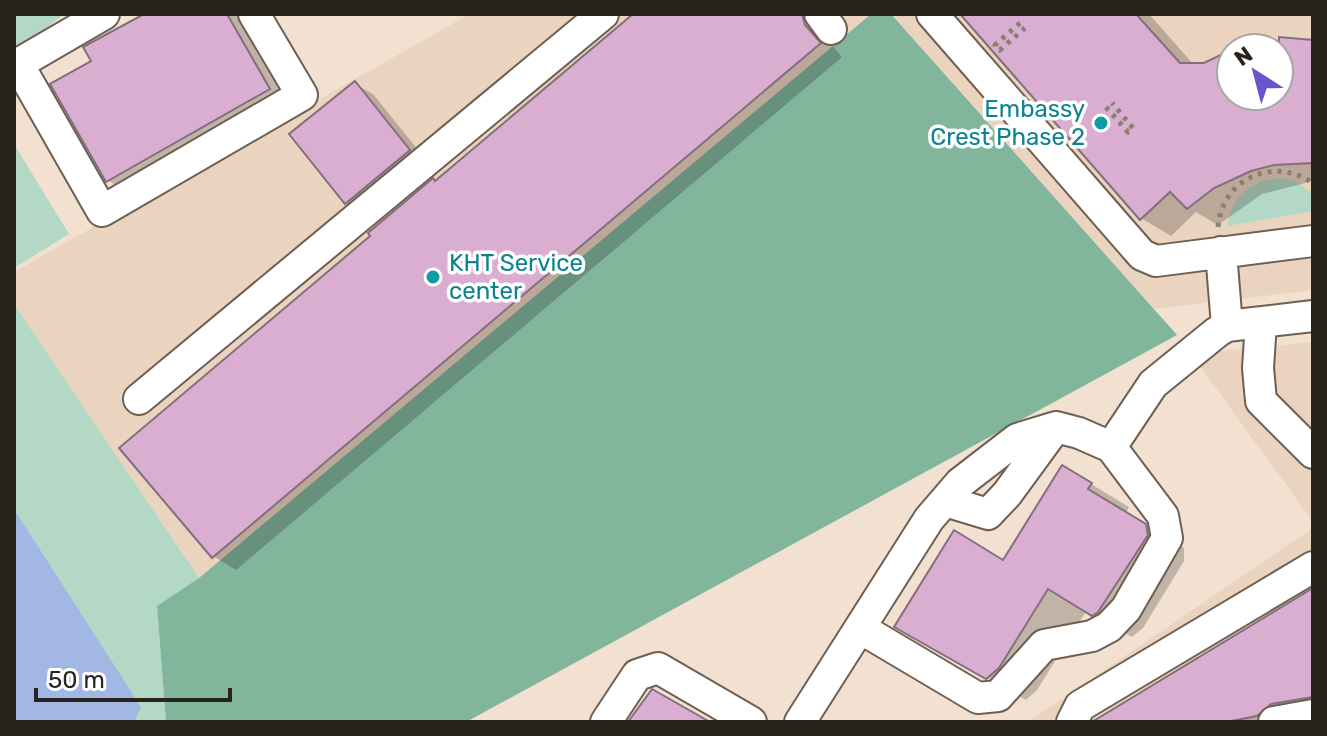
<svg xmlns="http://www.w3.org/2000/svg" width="1327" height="736" viewBox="0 0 1327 736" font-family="Rubik,sans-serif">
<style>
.built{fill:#ead3bf;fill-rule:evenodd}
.green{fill:#b3d8c5}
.forest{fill:#81b69c}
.water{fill:#a2b7e3}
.shadow{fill:#0003}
.building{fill:#daaed0;stroke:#806f7c;stroke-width:2}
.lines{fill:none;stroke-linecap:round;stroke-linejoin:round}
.minor-casing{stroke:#6e5f52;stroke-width:34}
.path{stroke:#8b7f74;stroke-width:5;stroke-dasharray:4 6;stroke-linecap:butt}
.minor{stroke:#fff;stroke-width:30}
.culture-dot{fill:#0f9aa8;stroke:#fff;stroke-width:3}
.labels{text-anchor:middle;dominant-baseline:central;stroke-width:7;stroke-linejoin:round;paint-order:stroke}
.culture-label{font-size:24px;fill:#0d838f;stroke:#fff;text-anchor:end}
</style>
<rect width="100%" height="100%" fill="#f2e1d1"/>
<!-- built -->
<path class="built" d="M470,14H871L199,578L14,304V272Z
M891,14H1313V290L1154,309ZM1231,48H1279V96H1231Z
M1313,342V522L1194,358L1220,351Z
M1313,528V722H1028Z"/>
<!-- green -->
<path class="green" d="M14,14H64L14,54Z
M14,144L69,234L14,268Z
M1281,178L1295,181L1313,194V211L1227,226C1233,196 1250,180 1281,178Z
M14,304L199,578L157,606L166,722H134L140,707L14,509Z"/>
<!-- forest -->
<path class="forest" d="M871,14H891L1177,335L466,722H166L157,606L199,578Z"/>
<!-- water -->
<path class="water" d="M14,509L141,707L134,722H14Z"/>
<!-- shadow -->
<path class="shadow" d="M147,14H243L299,107L138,198L107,180L94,62Z
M636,14H817L827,39L842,57L236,570L213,556L436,183Z
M962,14H1149L1194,65H1205L1231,52V96H1279V48H1239L1280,39L1313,42V181L1262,194L1218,225L1196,212L1171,236L1141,218Z
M355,84L373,94L427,161L364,213L347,203L292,135Z
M1063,467L1129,507L1126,513L1184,548V561L1143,628L1132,637L1087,610L1037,690L1026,700L896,626L1004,562Z
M1313,590V713L1288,722H1094Z"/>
<!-- building -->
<path class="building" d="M144,14H227L270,89L106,182L50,84L91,61L83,47Z
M633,14H802L805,25L821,43L212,558L119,448L370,236L368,233L433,178L435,181Z
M960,14H1136L1180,63H1204L1231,50V96H1279V37L1313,40V163L1274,165L1251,171L1214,188L1187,209L1170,192L1140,220Z
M355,81L410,150L345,204L289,134Z
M1062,465L1092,483L1088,489L1146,524L1148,535L1098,612L1092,616L1048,589L999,668L986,679L894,627L954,530L1003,560Z
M1313,588V697L1271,704L1257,716L1226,722H1092Z
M652,689L710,722H628Z"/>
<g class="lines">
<!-- minor casing -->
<g class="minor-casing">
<path id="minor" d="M104,14L18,64L102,211L302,95L254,14
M820,14L831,29
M932,14L1142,255L1156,261L1313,241
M1221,252L1227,326
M1261,322L1258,368L1261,401L1313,453
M139,399L603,14
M1111,447L1153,384L1217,332L1227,326L1313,316
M945,501L988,514L1007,494L1056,427
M606,722L637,675L658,668L751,722
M800,722L929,519L960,483L1017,439L1056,427L1079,433L1111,447L1163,516L1167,538L1126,609L1109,627L1092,636L1044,645L998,696L978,698L860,628
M1072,722L1080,706L1313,567
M1274,722L1313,715"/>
</g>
<!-- path -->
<path class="path" d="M1020,23L995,45L1000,50L1025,28
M1106,107L1128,132L1133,128L1112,103
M1218,227C1222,178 1274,156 1313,183"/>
<!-- minor -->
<use href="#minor" class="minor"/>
</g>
<!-- markers -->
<g class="culture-dot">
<circle cx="1101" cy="123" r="8"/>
<circle cx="433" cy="277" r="8"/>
</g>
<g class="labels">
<!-- culture labels -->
<g class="culture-label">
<text x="1085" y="109">Embassy<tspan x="1085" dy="28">Crest Phase 2</tspan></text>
<text x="449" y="263" text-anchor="start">KHT Service<tspan x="449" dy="28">center</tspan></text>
</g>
</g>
<!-- border -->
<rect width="1327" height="736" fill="none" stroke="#29231d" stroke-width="32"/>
<!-- north arrow -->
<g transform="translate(1255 72) rotate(324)"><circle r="38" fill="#ffffff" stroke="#a9a7a5" stroke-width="2"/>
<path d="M0-6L14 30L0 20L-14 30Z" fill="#6c54cd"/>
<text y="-12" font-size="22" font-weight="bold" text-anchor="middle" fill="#29231d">N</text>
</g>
<!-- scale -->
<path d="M36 688v12h194v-12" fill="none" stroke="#29231d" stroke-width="4"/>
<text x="48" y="688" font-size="24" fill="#29231d" stroke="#ffffff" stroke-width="6" paint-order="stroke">50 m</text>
</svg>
